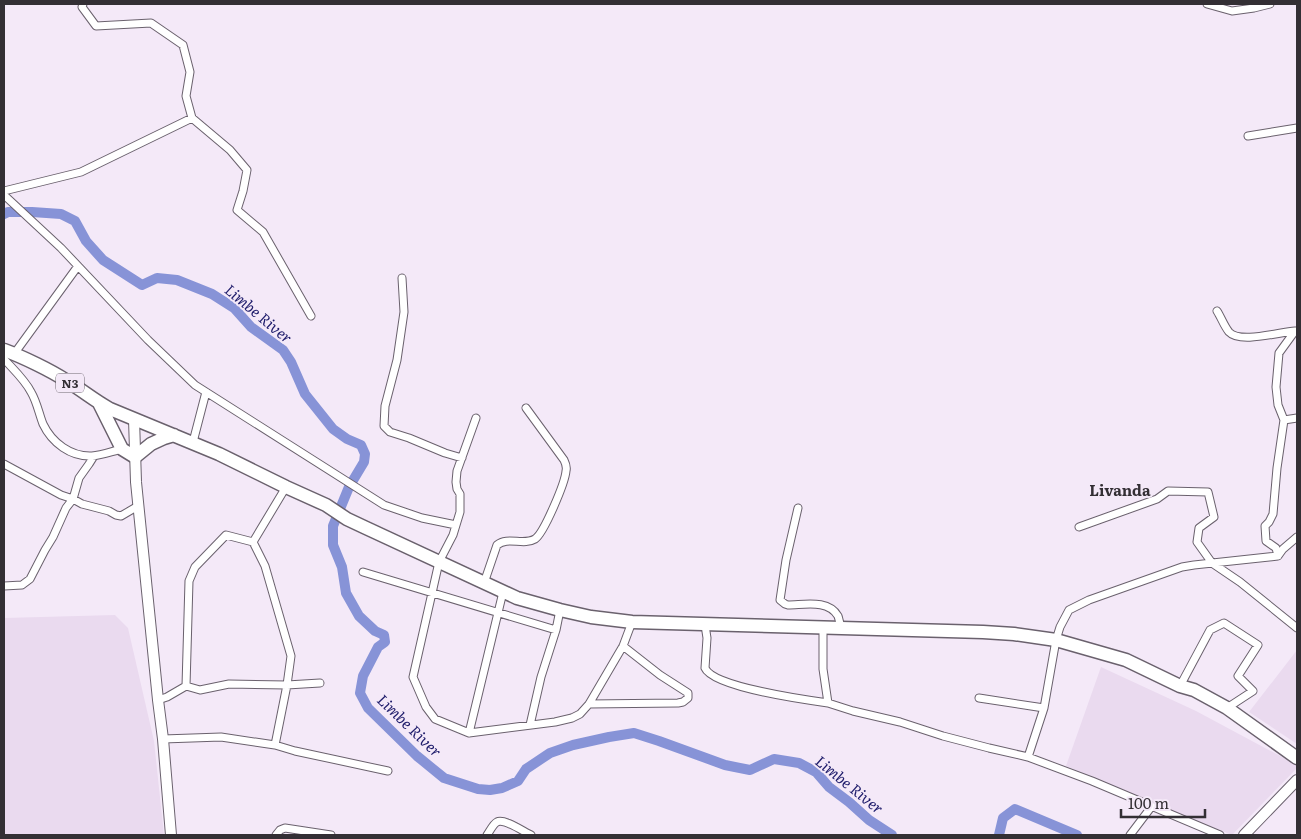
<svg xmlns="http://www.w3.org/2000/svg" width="1301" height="839" viewBox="0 0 1301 839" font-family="Literata,serif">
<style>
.built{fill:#eadaef}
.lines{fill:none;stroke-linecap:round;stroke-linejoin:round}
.river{stroke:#8793d7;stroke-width:10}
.street-casing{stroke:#6a616d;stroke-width:9}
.secondary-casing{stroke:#6a616d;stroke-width:12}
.primary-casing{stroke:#6a616d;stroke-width:12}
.highway-casing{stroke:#6a616d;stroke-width:15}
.street{stroke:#fff;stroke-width:7}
.secondary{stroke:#fff;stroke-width:10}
.primary{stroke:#fff;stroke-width:10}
.highway{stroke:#fff;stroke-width:12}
.labels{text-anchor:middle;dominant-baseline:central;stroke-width:4;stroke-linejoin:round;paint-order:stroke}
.shield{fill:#f4e9f8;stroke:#6d676f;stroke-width:1}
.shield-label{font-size:12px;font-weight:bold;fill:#332f34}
.water-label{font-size:15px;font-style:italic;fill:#1e1c6b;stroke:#f4e9f8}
.neighbourhood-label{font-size:15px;font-weight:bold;fill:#332f34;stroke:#f4e9f8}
</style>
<rect width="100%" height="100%" fill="#f4e9f8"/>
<!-- built -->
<path class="built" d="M115,615L128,628L154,741L164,835H4V618Z
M1297,650V744L1249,712Z
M1101,667L1196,711L1297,765V768L1232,835L1152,803L1066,766Z"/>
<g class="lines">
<!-- river -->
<path class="river" d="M4,214L8,212H32L61,214L75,221L86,241L103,260L142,285L157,278L177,280L212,294L234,308L251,327L283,350L291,362L305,394L333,429L347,439L361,445L365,454L364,462L349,487L333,526V545L342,567L346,593L359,616L375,631L384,635L385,642L378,647L363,676L360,693L368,708L417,756L444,778L478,789L490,790L502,788L518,781L526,769L550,753L573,745L609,737L634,733L659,741L725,765L750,770L774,759L799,763L816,772L829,787L849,802L869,820L892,835
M999,835L1003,818L1015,809L1077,835"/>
<!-- street casing -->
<g class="street-casing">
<path id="street" d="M1207,4L1232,11L1254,8L1270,4
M192,118L230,150L247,170L243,191L237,210L263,232L311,316
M1248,136L1297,128
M4,191L81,172L192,118L186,96L190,72L183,45L151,23L96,26L82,7L83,4
M4,195L61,248L148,340L195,385L384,505L422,518L456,525
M402,278L404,312L397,360L385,406L384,426L390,432L409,438L445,453L462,458
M1217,311C1221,317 1224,326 1229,332C1240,344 1279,332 1295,331
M14,354L78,266
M4,359C13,369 25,380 31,392C37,402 39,414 43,424C52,443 71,457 92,456C102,455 113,451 122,449
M1284,420L1297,418
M193,442L206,392
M4,464L61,495L73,499L82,504L109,511L116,515L121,516L138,506
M798,508L786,560L780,600L785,604L788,605C804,605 828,599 838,616C839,619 840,624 841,628
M1079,527L1157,499L1168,491L1208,492L1214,517L1199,528L1197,542L1212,563L1240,582L1297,628
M1278,556L1276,548L1266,541L1265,526L1269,522L1273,514L1277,468L1284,420L1278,405L1276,387L1279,353L1295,331H1297
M363,572L556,630L560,610
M484,583L497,545C508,536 523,546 535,539C544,533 565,483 566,471C567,467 566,464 564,460L526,408
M4,586L22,585L30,579L45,550L53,537L66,508L73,499L79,478L89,464L94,456
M503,592L469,733L555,722L572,718L580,714L589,704L623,646L632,622
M705,625L707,638L705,668C713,687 806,700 828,703
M823,628V669L828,703L853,711L900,722L943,736L989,748L1028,757L1092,781L1220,835
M186,686L200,690L229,684L287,685L291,656L265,566L253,542
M1180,686L1210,630L1224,623L1258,645L1238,676L1253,691L1227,708
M979,698L1044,708
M158,700L167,697L186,686L189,581L195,567L226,535L253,542L286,487
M589,704L678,703L683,702L688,698V693L660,675L623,646
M530,725L541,677L556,630
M469,733L435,719L426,707L413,677L439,562L453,535L460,512V494L457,489L456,482L457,471L476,418
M163,739L221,737L275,745L295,751L388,771
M275,745L287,685L320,683
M1028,757L1044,708L1056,640L1060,627L1069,610L1089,600L1182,567L1194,565L1278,556L1283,549L1297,537
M276,835L280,830L285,828L331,835
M487,835C490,831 493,824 497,822C504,818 524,832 531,835
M1130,835L1152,806"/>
</g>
<!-- secondary casing -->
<g class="secondary-casing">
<path id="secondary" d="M1244,835L1297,780"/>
</g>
<!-- primary casing -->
<g class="primary-casing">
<path id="primary" d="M134,419L136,482L158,700L163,739L171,835"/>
</g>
<!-- highway casing -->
<g class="highway-casing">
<path id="highway" d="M4,350C23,357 50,370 67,381C82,390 95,401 110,409L219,454L286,487L326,505L347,519L364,527L517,598L560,610L591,617L632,622L983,632L1014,634L1056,640L1126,660L1180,686L1194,690L1227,708L1297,758
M99,403L122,449L135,457L151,444L164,438L174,435"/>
</g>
<!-- street -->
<use href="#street" class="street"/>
<!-- secondary -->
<use href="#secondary" class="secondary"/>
<!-- primary -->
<use href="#primary" class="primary"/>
<!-- highway -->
<use href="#highway" class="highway"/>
</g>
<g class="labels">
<!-- shield labels -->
<rect class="shield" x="56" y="373.5" width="28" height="19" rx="4"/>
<g class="shield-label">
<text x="70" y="383">N3</text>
</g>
<!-- water labels -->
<g class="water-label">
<text transform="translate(259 313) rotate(40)">Limbe River</text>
<text transform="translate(410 725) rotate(44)">Limbe River</text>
<text transform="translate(850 784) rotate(39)">Limbe River</text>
</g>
<!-- neighbourhood labels -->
<g class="neighbourhood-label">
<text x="1120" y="489">Livanda</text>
</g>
</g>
<!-- border -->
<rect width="1301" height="839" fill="none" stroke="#332f34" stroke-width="10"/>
<!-- scale -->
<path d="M1121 809v8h84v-8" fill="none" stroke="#332f34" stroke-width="2.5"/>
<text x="1128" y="809" font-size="15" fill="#332f34" stroke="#f4e9f8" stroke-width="4" paint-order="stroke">100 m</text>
</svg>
